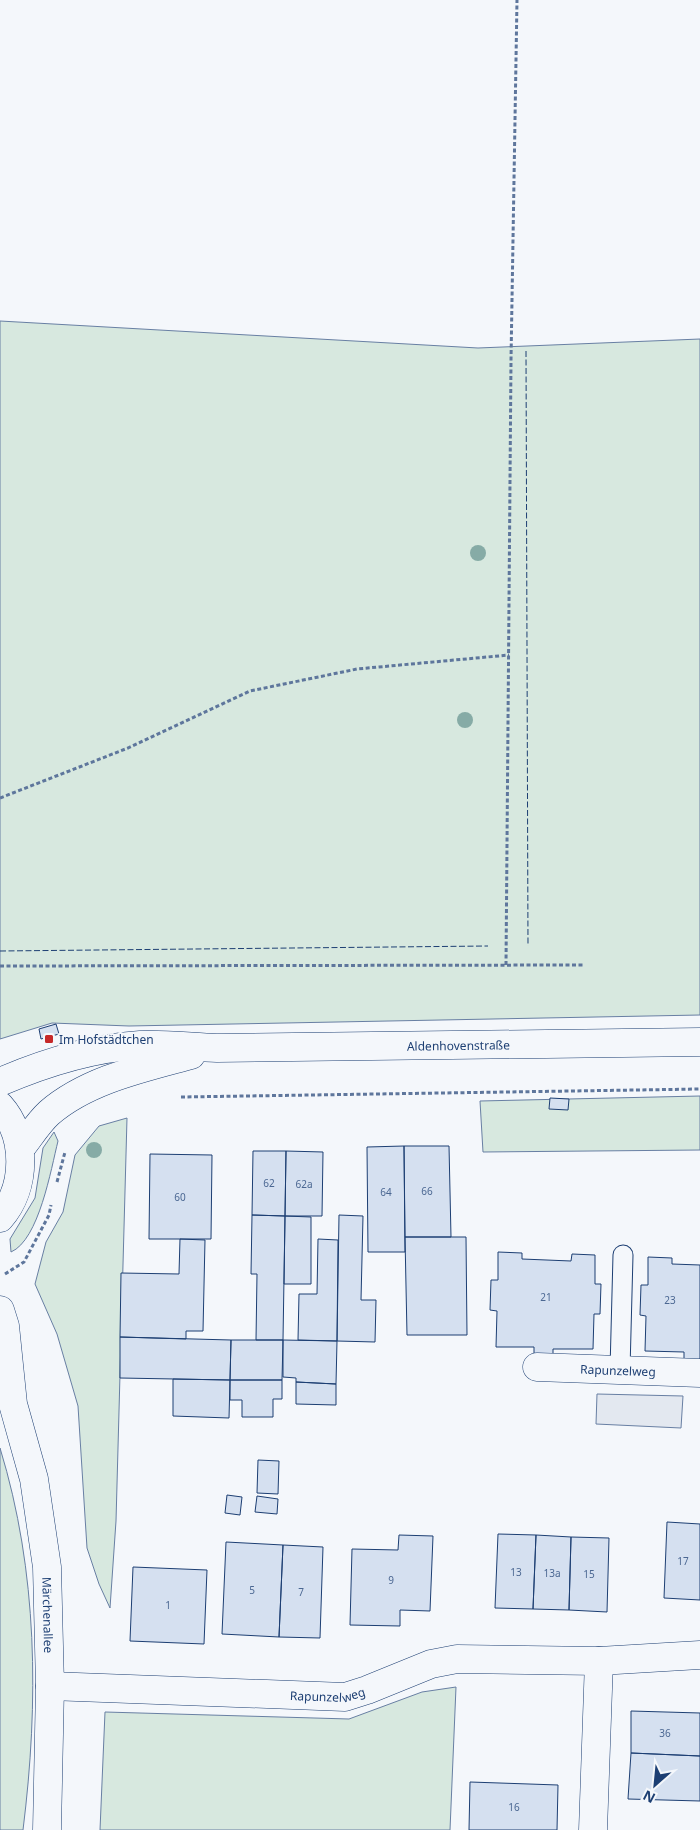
<svg xmlns="http://www.w3.org/2000/svg" width="700" height="1830" viewBox="0 0 700 1830" font-family="'Noto Sans',sans-serif">
<style>
.green{fill:#d7e8df;stroke:#687fa3}
.parking{fill:#e3e8f0;stroke:#687fa3}
.building{fill:#d5e0f0;stroke:#1d3f73}
.lines{fill:none;stroke-linecap:round;stroke-linejoin:round}
.lane-casing{stroke:#1d3f73;stroke-width:21}
.street-casing{stroke:#1d3f73;stroke-width:29}
.secondary-casing{stroke:#1d3f73;stroke-width:29}
.path{stroke:#5e769c;stroke-width:3;stroke-dasharray:4 2.5;stroke-linecap:butt}
.lane{stroke:#f4f7fb;stroke-width:19}
.street{stroke:#f4f7fb;stroke-width:28}
.secondary{stroke:#f4f7fb;stroke-width:28}
.fence{stroke:#1d3f73;stroke-width:1;stroke-dasharray:6 2.5;stroke-linecap:butt}
.tree{fill:#86aba6}
.poi-dot{fill:#c62828;stroke:#f4f7fb;stroke-width:2}
.labels{text-anchor:middle;dominant-baseline:central;stroke-width:4;stroke-linejoin:round;paint-order:stroke}
.number-label{font-size:10px;fill:#4b6792}
.poi-label{font-size:12px;fill:#1d3f73;stroke:#f4f7fb;text-anchor:start}
.street-label{font-size:12px;fill:#1d3f73;stroke:#f4f7fb}
</style>
<rect width="100%" height="100%" fill="#f4f7fb"/>
<!-- green -->
<path class="green" d="M0,321L478,348L700,339V1015L129,1026L52,1023L0,1039Z
M700,1096V1150L483,1152L480,1101Z
M127,1118L116,1521L110,1608L99,1584L87,1548L78,1406L57,1334L35,1284L46,1242L63,1212L75,1155L99,1126Z
M54,1132L58,1141C51,1169 39,1240 11,1252L10,1239L35,1198L43,1148Z
M0,1448C38,1572 39,1702 23,1830H0Z
M456,1687L450,1830H100L105,1712L349,1719L422,1692Z"/>
<!-- parking -->
<path class="parking" d="M597,1394L683,1396L681,1428L596,1424Z"/>
<!-- building -->
<path class="building" d="M56,1024L59,1034L41,1039L39,1029Z
M550,1098L569,1099L568,1110L549,1109Z
M404,1146L405,1252H368L367,1147Z
M404,1146H449L451,1237H405Z
M253,1151H286L285,1216L252,1215Z
M286,1151L323,1152L322,1216H285Z
M150,1154L212,1155L211,1239H149Z
M252,1215L285,1216L283,1340H256L257,1274H251Z
M339,1215L363,1216L361,1300H376L375,1342L337,1341Z
M285,1216L311,1217V1284H284Z
M405,1237H466L467,1335H407Z
M180,1239L205,1240L203,1331H186V1339L120,1337L121,1273L179,1274Z
M318,1239L338,1240L337,1341L298,1340L299,1294H317Z
M498,1252L522,1253V1259L571,1261L572,1254L595,1255V1284H601L600,1314H594L593,1349H553V1356L534,1355V1347H496L497,1311L490,1310L491,1280H498Z
M648,1257L672,1258V1264L700,1265V1361L684,1360V1352L645,1351L646,1316L640,1315L641,1285H648Z
M120,1337L231,1340L230,1380L120,1378Z
M231,1340H283L282,1380H230Z
M283,1340L337,1341L336,1384L296,1382V1378L283,1377Z
M173,1379L230,1380L229,1418L173,1416Z
M230,1380H282V1399H273V1417H242V1400H230Z
M296,1382L336,1384V1405L296,1404Z
M258,1460L279,1461L278,1494L257,1493Z
M227,1495L242,1497L240,1515L225,1513Z
M257,1496L278,1499L277,1514L255,1512Z
M667,1522L700,1524V1600L664,1598Z
M498,1534L536,1535L533,1609L495,1608Z
M399,1535L433,1536L430,1611L400,1610V1626L350,1625L352,1549L398,1550Z
M536,1535L571,1537L569,1610L533,1609Z
M571,1537L609,1538L607,1612L569,1610Z
M226,1542L283,1545L279,1637L222,1634Z
M283,1545L323,1547L320,1638L279,1637Z
M133,1567L207,1570L204,1644L130,1641Z
M631,1711L700,1713V1756L631,1753Z
M631,1753L700,1756V1801L628,1799Z
M470,1782L558,1785L557,1830H469Z"/>
<g class="lines">
<!-- lane casing -->
<g class="lane-casing">
<path id="lane" d="M620,1370L623,1255"/>
</g>
<!-- street casing -->
<g class="street-casing">
<g id="street">
<path id="s1" d="M0,1310L5,1326L13,1404L34,1479L47,1567L50,1686L47,1830"/>
<path id="s2" d="M537,1367L700,1373"/>
<path id="s3" d="M50,1686L345,1697L367,1690L431,1664L457,1659L599,1661L700,1655"/>
<path d="M593,1830L599,1661"/>
</g>
</g>
<!-- secondary casing -->
<g class="secondary-casing">
<g id="secondary">
<path id="s4" d="M0,1082C44,1063 92,1048 140,1045C165,1044 191,1047 217,1048L700,1042"/>
<path d="M0,1106C27,1136 27,1187 0,1218"/>
<path d="M20,1149C29,1138 38,1123 49,1113C87,1080 143,1068 191,1055"/>
</g>
</g>
<!-- path -->
<path class="path" d="M0,798L128,748L250,691L357,669L509,655
M506,965L511,360L517,0
M0,966L584,965
M181,1097L700,1089
M57,1182L65,1152
M5,1274L24,1262L49,1215L51,1205"/>
<!-- lane -->
<use href="#lane" class="lane"/>
<!-- street -->
<use href="#street" class="street"/>
<!-- secondary -->
<use href="#secondary" class="secondary"/>
<!-- fence -->
<path class="fence" d="M526,351L528,946
M0,951L488,946"/>
</g>
<!-- trees -->
<g class="tree">
<circle cx="478" cy="553" r="8"/>
<circle cx="465" cy="720" r="8"/>
<circle cx="94" cy="1150" r="8"/>
</g>
<!-- markers -->
<rect class="poi-dot" x="44" y="1034" width="10" height="10" rx="2.5"/>
<g class="labels">
<!-- number labels -->
<g class="number-label">
<text x="269" y="1183">62</text>
<text x="304" y="1184">62a</text>
<text x="427" y="1191">66</text>
<text x="386" y="1192">64</text>
<text x="180" y="1197">60</text>
<text x="546" y="1297">21</text>
<text x="670" y="1300">23</text>
<text x="683" y="1561">17</text>
<text x="516" y="1572">13</text>
<text x="552" y="1573">13a</text>
<text x="589" y="1574">15</text>
<text x="391" y="1580">9</text>
<text x="252" y="1590">5</text>
<text x="301" y="1592">7</text>
<text x="168" y="1605">1</text>
<text x="665" y="1733">36</text>
<text x="514" y="1807">16</text>
</g>
<!-- poi labels -->
<g class="poi-label">
<text x="59" y="1039">Im Hofstädtchen</text>
</g>
<!-- street labels -->
<g class="street-label">
<text stroke="none"><textPath href="#s4" startOffset="464">Aldenhovenstraße</textPath></text>
<text stroke="none"><textPath href="#s2" startOffset="81">Rapunzelweg</textPath></text>
<text stroke="none"><textPath href="#s1" startOffset="310">Märchenallee</textPath></text>
<text stroke="none"><textPath href="#s3" startOffset="278">Rapunzelweg</textPath></text>
</g>
</g>
<!-- north arrow -->
<g transform="translate(655 1785) rotate(207)" stroke="#f4f7fb" stroke-width="4" paint-order="stroke">
<path d="M0-4L9 19L0 12L-9 19Z" fill="#1d3f73"/>
<text y="-8" font-size="14" font-weight="bold" text-anchor="middle" fill="#1d3f73">N</text>
</g>
</svg>
